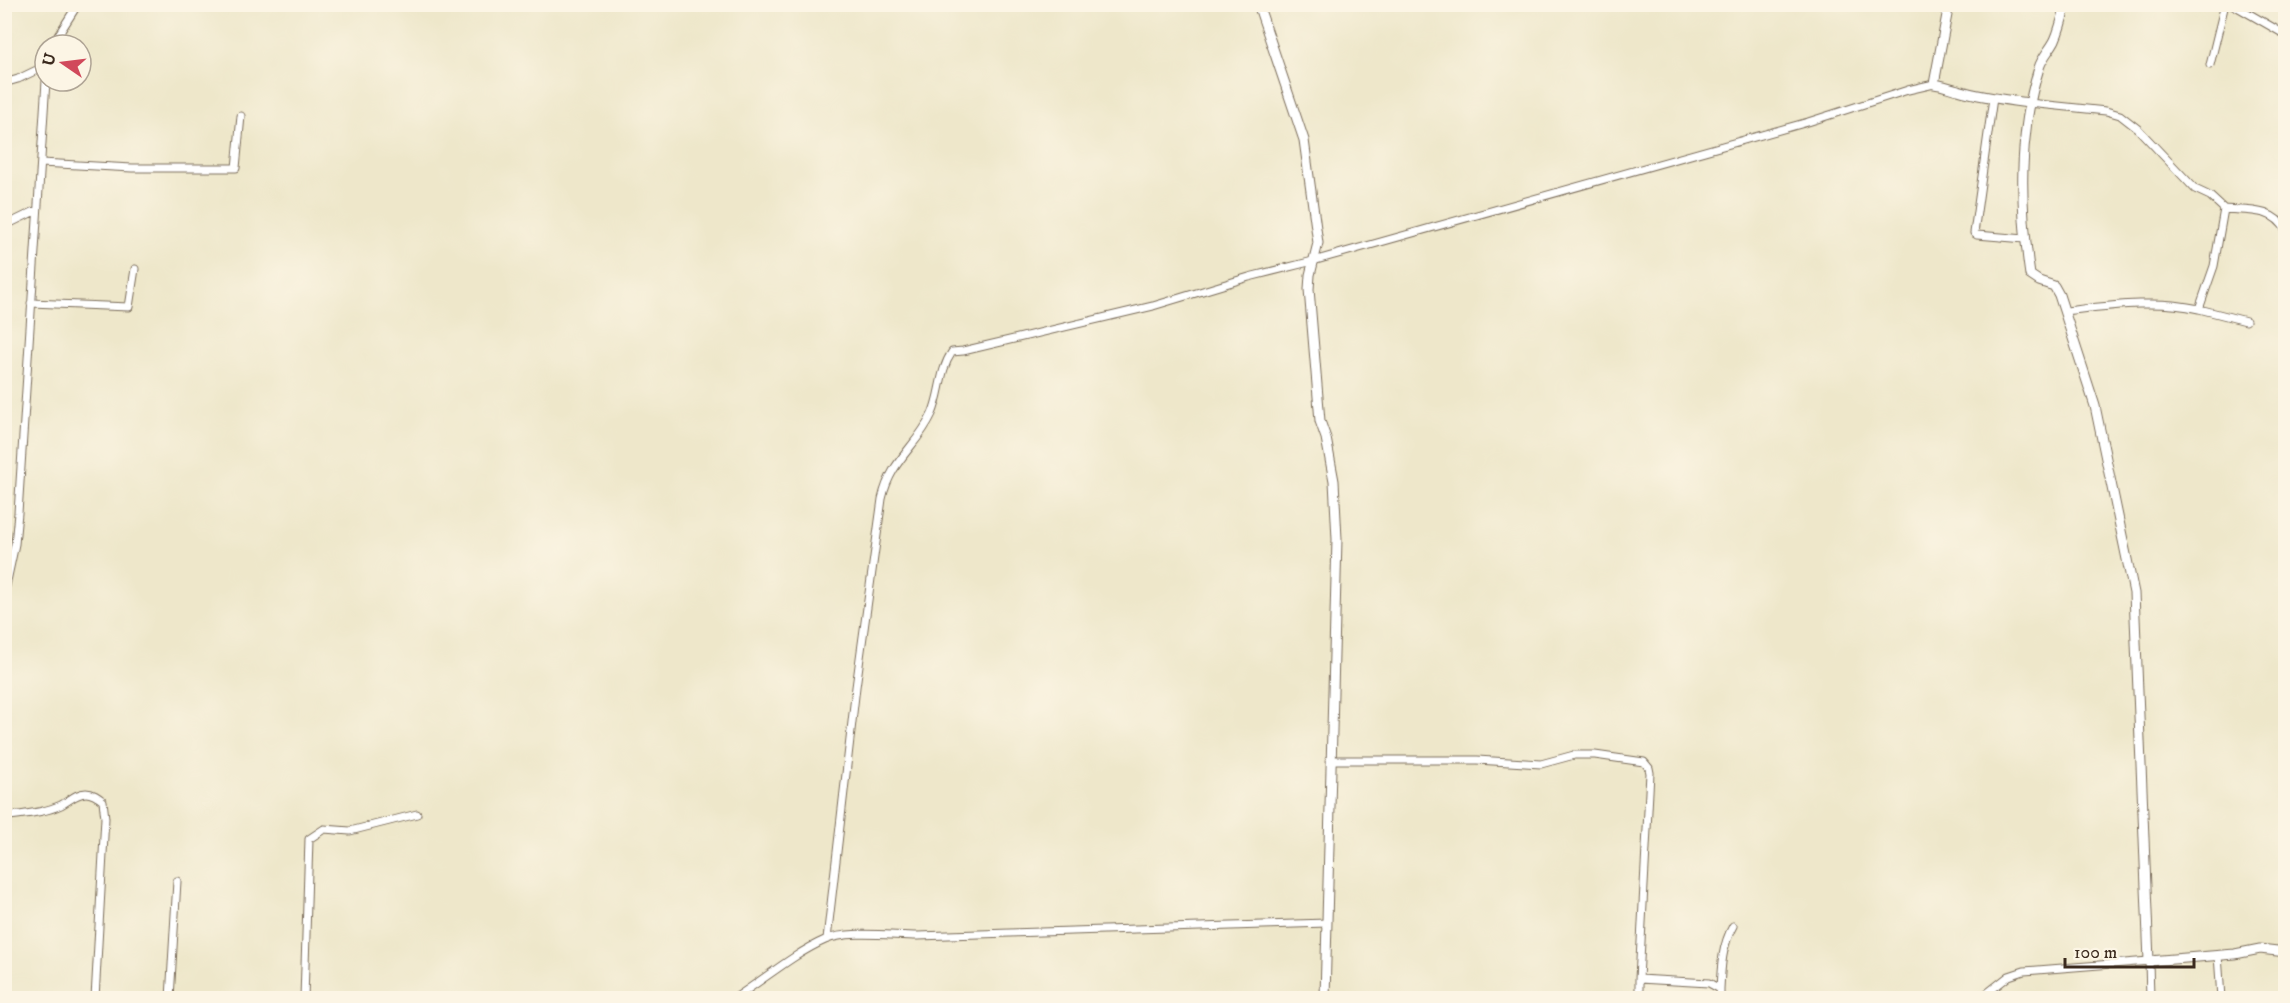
<svg xmlns="http://www.w3.org/2000/svg" width="2290" height="1003" viewBox="0 0 2290 1003" font-family="'IM FELL DW Pica',serif">
<style>
.lines{fill:none;stroke-linecap:round;stroke-linejoin:round}
.minor-casing{stroke:#7a6c5a;stroke-width:9}
.tertiary-casing{stroke:#7a6c5a;stroke-width:11}
.minor{stroke:#fff;stroke-width:7}
.tertiary{stroke:#fff;stroke-width:9}
</style>
<rect width="100%" height="100%" fill="#fcf5e5"/>
<filter id="ink" filterUnits="userSpaceOnUse"><feTurbulence type="fractalNoise" baseFrequency=".0167" numOctaves="2"/><feDisplacementMap in="SourceGraphic" scale="12" xChannelSelector="R" yChannelSelector="G"/><feConvolveMatrix kernelMatrix="1 2 1 2 8 2 1 2 1" color-interpolation-filters="sRGB"/></filter>
<filter id="wash" filterUnits="userSpaceOnUse"><feTurbulence type="fractalNoise" baseFrequency=".008" numOctaves="4" result="noise"/><feDisplacementMap in="SourceGraphic" scale="24" xChannelSelector="R" yChannelSelector="G"/><feGaussianBlur stdDeviation="1.35" result="paint"/><feColorMatrix in="noise" values="0 0 0 0 0 0 0 0 0 0 0 0 0 0 0 0 0 1.4 0 .05"/><feComposite in="paint" operator="in"/></filter>
<g filter="url(#wash)">
<rect width="100%" height="100%" fill="#eee7ca"/>
</g>
<g filter="url(#ink)">
<g class="lines">
<!-- minor casing -->
<g class="minor-casing">
<path id="minor" d="M2232,4L2286,35
M52,45L78,4
M2210,65L2225,4
M4,83L18,79L45,66
M1993,98L1974,233L1977,235L2025,239
M2029,103L2106,111L2120,115L2138,129L2195,189L2210,196L2224,209L2214,266L2199,309C2156,299 2109,306 2065,311
M41,163L132,168H236L241,116
M2224,209C2247,211 2274,207 2286,231
M4,226L37,210
M31,303L129,307L135,269
M2199,309L2246,321
M4,595L15,544L18,513L46,81
M1332,760H1477L1541,764L1574,755H1595L1644,762L1649,768L1650,773L1639,979L1709,983L1720,989V998
M4,817C23,814 44,813 61,805C69,801 76,793 86,793C93,793 98,797 103,801L105,818L95,998
M827,939L856,687L882,499C891,459 917,447 932,414C941,394 939,371 952,352L963,351L1153,306L1249,277L1313,261L1808,122L1908,90L1934,84
M2218,955L2221,998
M1639,979V998
M1720,989C1721,968 1722,945 1733,926
M170,998L177,881
M304,998L309,839L324,829L350,831L417,814
M735,998C763,980 795,953 825,940C848,930 892,936 918,936L1327,923
M1981,998L2009,976L2024,971L2149,961L2150,998"/>
</g>
<!-- tertiary casing -->
<g class="tertiary-casing">
<path id="tertiary" d="M1258,4L1304,140L1318,243L1310,275L1309,289L1320,421L1326,438L1334,481L1337,539L1325,998
M1949,4L1934,84C1943,85 1949,88 1958,90C1981,97 2006,100 2029,103
M2066,4C2063,16 2060,29 2055,40C2050,50 2042,57 2039,68C2018,135 2020,206 2030,275L2039,281L2054,286L2059,295L2095,406L2134,593L2149,961L2235,954L2260,949L2286,952"/>
</g>
<!-- minor -->
<use href="#minor" class="minor"/>
<!-- tertiary -->
<use href="#tertiary" class="tertiary"/>
</g>
</g>
<!-- margin -->
<rect width="2290" height="1003" fill="none" stroke="#fcf5e5" stroke-width="24"/>
<!-- north arrow -->
<g transform="translate(63 63) rotate(284)"><circle r="28" fill="#fcf5e5" stroke="#afa495" stroke-width="1.5"/>
<path d="M0-4.5L10 22L0 15L-10 22Z" fill="#d1495b"/>
<text y="-9" font-size="16" font-weight="bold" text-anchor="middle" fill="#3b2a1e">U</text>
</g>
<!-- scale -->
<path d="M2065 958v9h129v-9" fill="none" stroke="#3b2a1e" stroke-width="3"/>
<text x="2074" y="958" font-size="18" fill="#3b2a1e" stroke="#fcf5e5" stroke-width="4.5" paint-order="stroke">100 m</text>
</svg>
